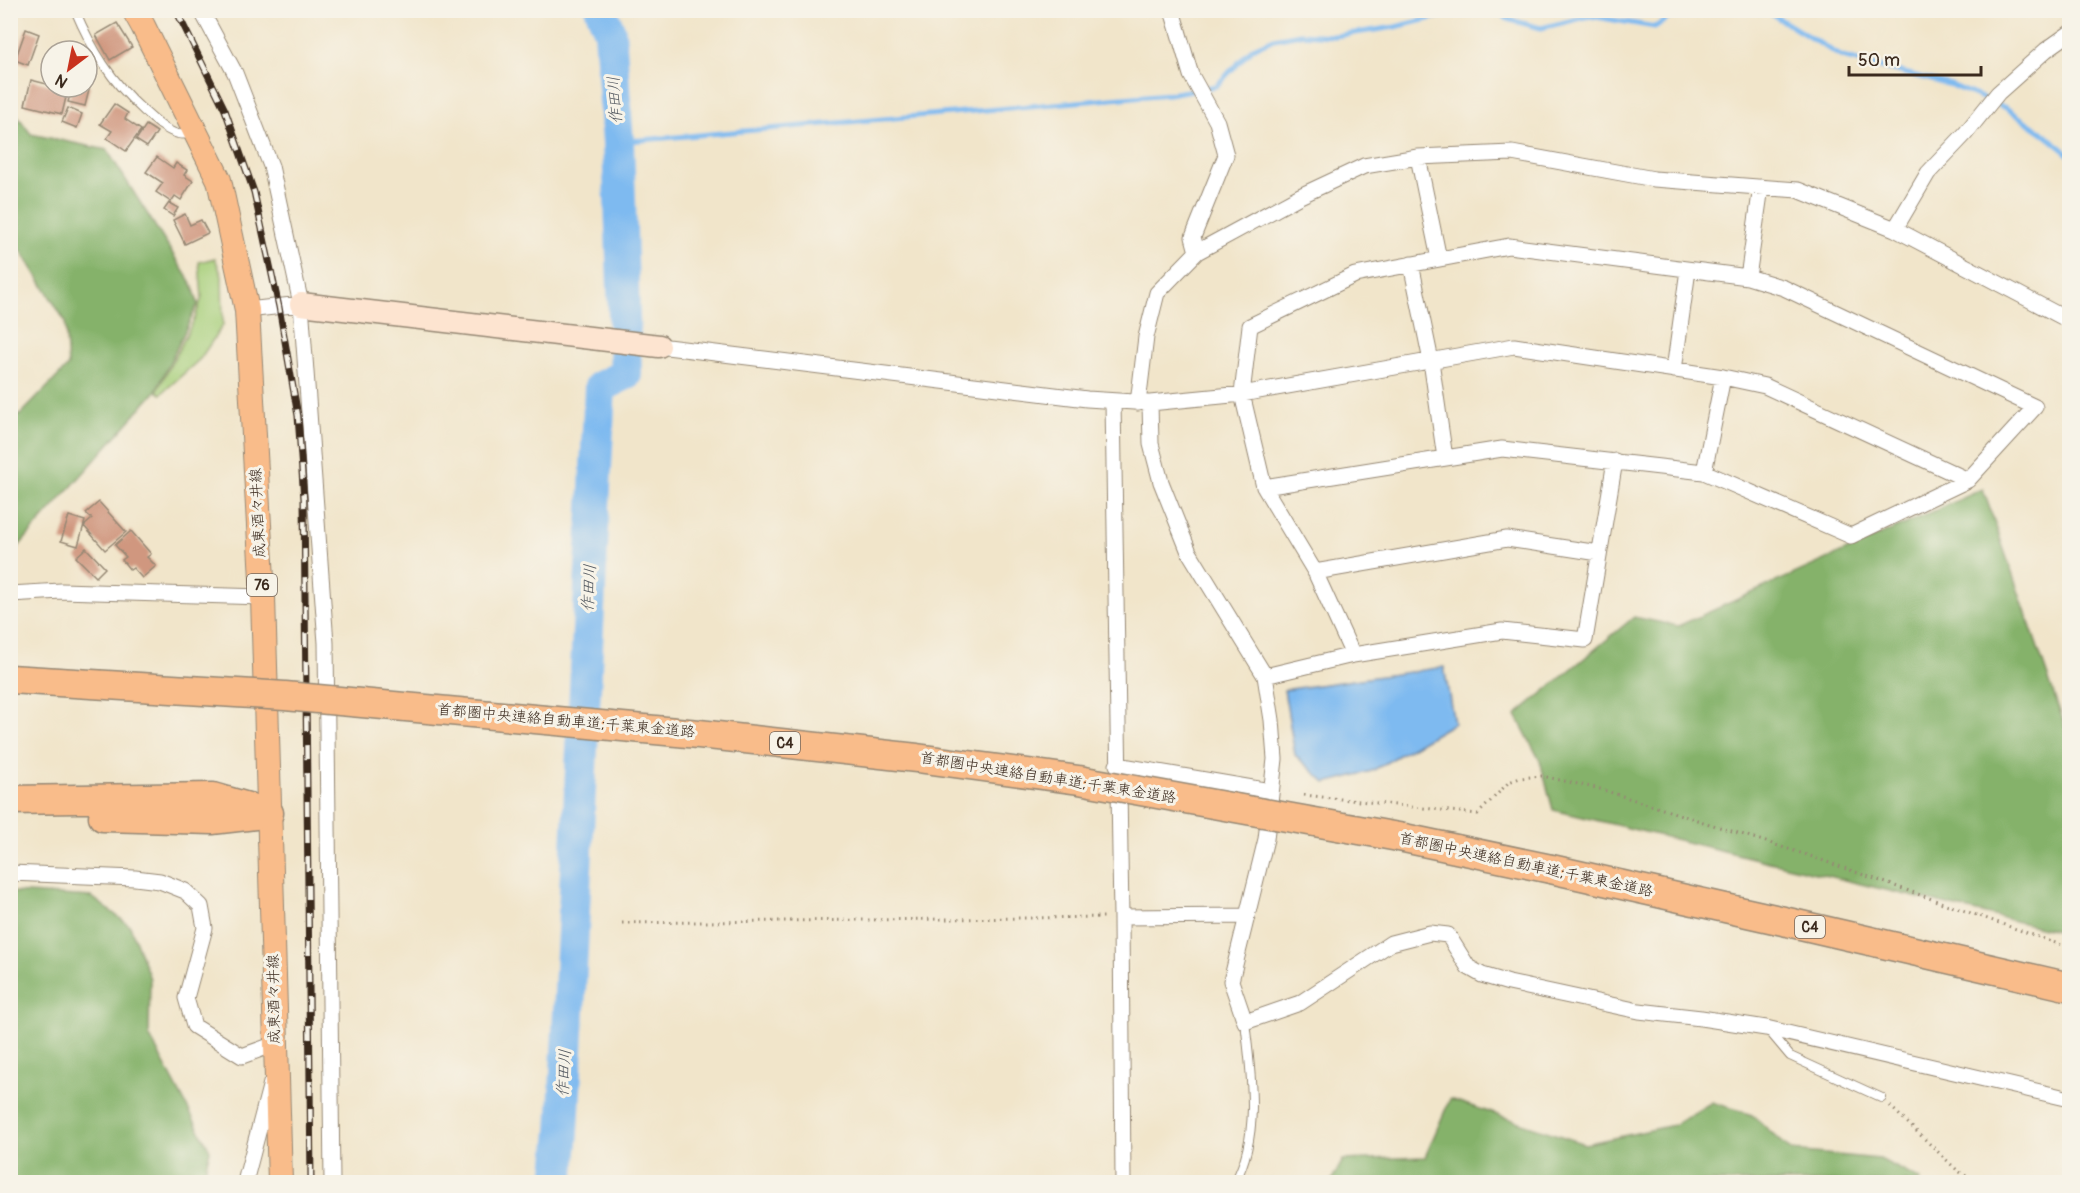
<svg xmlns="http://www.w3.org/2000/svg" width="2080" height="1193" viewBox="0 0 2080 1193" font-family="Pangolin,'Klee One',sans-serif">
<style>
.green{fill:#a7cf7a;stroke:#717c4c;stroke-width:1.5}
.forest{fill:#85b26a;stroke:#606e44;stroke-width:1.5}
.water{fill:#7ebaf0;stroke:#5c7287;stroke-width:1.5}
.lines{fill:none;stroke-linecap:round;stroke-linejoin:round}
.stream{stroke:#7ebaf0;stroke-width:5}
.river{stroke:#7ebaf0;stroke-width:32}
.building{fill:#d0977f}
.lane-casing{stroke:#968874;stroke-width:10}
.street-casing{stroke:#968874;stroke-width:17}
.secondary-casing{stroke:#968874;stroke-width:25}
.primary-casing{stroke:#968874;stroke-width:26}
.highway-casing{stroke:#968874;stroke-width:31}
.path{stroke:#968874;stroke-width:3;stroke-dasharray:1.5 4.5;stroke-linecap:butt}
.lane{stroke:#fff;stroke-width:8}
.street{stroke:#fff;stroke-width:15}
.secondary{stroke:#fde4d0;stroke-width:22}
.primary{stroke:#f9bc8a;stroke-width:24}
.highway{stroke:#f9bc8a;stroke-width:28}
.rail-casing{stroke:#3b2a1e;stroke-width:7}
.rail{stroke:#f7f3e8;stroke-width:4.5;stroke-dasharray:14;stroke-linecap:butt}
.highway-bridge-casing{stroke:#968874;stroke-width:31;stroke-linecap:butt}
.highway-bridge{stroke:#f9bc8a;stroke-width:28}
.labels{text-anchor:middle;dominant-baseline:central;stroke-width:6;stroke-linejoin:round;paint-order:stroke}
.shield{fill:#f7f3e8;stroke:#73665b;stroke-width:1.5}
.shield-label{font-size:14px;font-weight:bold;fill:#3b2a1e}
.street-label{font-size:15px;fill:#3b2a1e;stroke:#f7f3e8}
.water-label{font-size:16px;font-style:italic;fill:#4f555d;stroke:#f7f3e8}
</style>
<rect width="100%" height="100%" fill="#f7f3e8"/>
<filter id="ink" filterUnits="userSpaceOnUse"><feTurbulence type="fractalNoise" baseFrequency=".0167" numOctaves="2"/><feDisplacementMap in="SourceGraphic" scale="12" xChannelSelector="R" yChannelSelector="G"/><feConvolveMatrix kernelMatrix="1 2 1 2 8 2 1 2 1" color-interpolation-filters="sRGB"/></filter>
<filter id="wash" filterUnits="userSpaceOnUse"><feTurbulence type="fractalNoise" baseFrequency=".008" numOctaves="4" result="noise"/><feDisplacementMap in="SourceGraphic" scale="24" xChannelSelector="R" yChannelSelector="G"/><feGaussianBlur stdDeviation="1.35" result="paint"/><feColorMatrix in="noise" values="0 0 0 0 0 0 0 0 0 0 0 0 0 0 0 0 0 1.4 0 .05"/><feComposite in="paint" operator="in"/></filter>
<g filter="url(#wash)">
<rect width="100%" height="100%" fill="#f1e5ca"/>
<!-- green -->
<path class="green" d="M215,258L222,276L223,325L200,359L161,394L157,391L195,318L202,297L199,262Z"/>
<!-- forest -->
<path class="forest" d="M11,107L31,134L107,150L193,286L198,304L156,391L11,555V408L19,416L68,366L65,321L11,234Z
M1983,489L2069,738V934L1553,810L1540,761L1516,715L1634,617L1678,626Z
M11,892L92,897L130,926L150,979L149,1035L210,1150L206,1166L209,1182H11Z
M1450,1099L1585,1144L1674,1125L1712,1102L1752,1115L1792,1151L1880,1159L1921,1180L1920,1182H1331L1343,1160L1425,1157Z"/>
<!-- water -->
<path class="water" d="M1444,667L1454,723L1372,771L1326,783L1295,755L1284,690Z"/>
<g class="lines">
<!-- stream -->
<path class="stream" d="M1497,10L1507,19L1541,28L1590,16L1655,27L1681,10
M1743,10L1770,13L1842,57L1951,85L2006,108L2043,133L2063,149L2070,157
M618,142L1169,94L1216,86L1253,48L1274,39L1300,34L1335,36L1395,27L1465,10"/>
<!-- river -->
<path class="river" d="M558,1182L563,1132L600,387L626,374L618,142L610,32L601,10"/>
</g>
<g id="blocks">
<!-- building -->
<path class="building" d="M117,23L132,47L110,60L96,35Z
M26,29L39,34L28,65L15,60Z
M31,80L51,85V87L68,89L62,114L25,105Z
M87,85L90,86L85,106L68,102L72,87H87Z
M114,104L128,113L125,119L141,130L126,151L107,138L112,131L100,124Z
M68,108L82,114L77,128L62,122Z
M146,125L157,132L147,147L136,140Z
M157,157L173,168L176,163L187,170L184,175L193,181L181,200L175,196L171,202L156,192L163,183L146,172Z
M169,203L178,208L173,216L164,210Z
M185,214L190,225L201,220L208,233L185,244L173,220Z
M99,502L126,532L105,550L84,526L92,519L86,513Z
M69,516L85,521L78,546L61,541Z
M131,531L151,554L147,557L156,566L142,578L133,568L130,570L122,560L126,557L115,545Z
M86,548L105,568L96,577L76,557Z"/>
</g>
</g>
<g filter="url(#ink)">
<use href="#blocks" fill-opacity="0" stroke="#968874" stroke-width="1.5"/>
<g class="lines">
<!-- lane casing -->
<g class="lane-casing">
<path id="lane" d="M75,10C92,50 111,81 143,110C153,119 164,130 178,134C182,135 188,134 192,135
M1769,1031L1790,1056L1882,1098
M1235,1182C1261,1134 1251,1074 1245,1022"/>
</g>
<!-- street casing -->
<g class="street-casing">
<path id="street" d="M201,10L235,73L271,166L301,304L326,643L332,1182
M1172,10L1191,75L1217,122L1226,155L1193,237L1197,252
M1418,157L1439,259
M1895,229L1928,173L1965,134L1998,93L2046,50L2070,33
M1411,264L1431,361L1445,458
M1748,277L1761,187
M247,310L301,304
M659,346L1087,399L1150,403L1242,394L1514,346L1723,377L1765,386L1968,480
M1674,370L1688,270
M1113,401L1121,917L1123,1182
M1138,403L1146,337L1157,293L1197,252L1300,196L1364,166L1418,157L1512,153L1654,179L1798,190L1895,229L2070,321
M1150,403L1151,444L1161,482L1189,552L1265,676L1272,720L1275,759L1266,839L1231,981L1245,1022L1300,1003L1391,943L1430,933L1448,935L1468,967L1482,975L1509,983L1639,1011L1701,1018L1766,1028L2070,1099
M1704,472L1723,377
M1264,487L1502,449L1704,472L1851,536L1968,480L2035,407L1784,288L1748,277L1509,246L1355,275L1250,326L1242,394L1264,487L1315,572L1353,655
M1315,572L1507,539L1599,553
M10,594L61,591L263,597
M1265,676L1353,655L1502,631L1585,640L1615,461
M1117,765L1270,791
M10,873L135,878L160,881L185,891L201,906L205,928L186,998L194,1026L242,1056L275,1044
M1121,917L1247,916
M245,1182L271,1083"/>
</g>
<!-- secondary casing -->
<g class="secondary-casing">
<path id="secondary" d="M301,304L659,346"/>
</g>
<!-- primary casing -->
<g class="primary-casing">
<path id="primary" d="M134,10L143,26L219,180L247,310L263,597L280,1182"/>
</g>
<!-- highway casing -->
<g class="highway-casing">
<path id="highway" d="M10,800L213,797L269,813
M103,817L212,820L255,815
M1551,869L1779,920L2070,987"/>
</g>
<!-- path -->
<path class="path" d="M1304,795L1478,814L1509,782L1520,778L1542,776L1600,789L1810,856L2070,948
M622,923L1107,917
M1890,1106L1958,1171L1976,1182"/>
<!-- lane -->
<use href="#lane" class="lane"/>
<!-- street -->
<use href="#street" class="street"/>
<!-- secondary -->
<use href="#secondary" class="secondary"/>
<!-- primary -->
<use href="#primary" class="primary"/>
<!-- highway -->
<use href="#highway" class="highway"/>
<!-- rail casing -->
<g class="rail-casing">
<path id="rail" d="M176,10L225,110L254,192L279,307L298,416L304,499L311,1182"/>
</g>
<!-- rail -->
<use href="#rail" class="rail"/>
<!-- highway-bridge casing -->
<g class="highway-bridge-casing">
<path id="highway-bridge" d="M10,679L285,696L699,734L917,758L1079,780L1404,838L1551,869"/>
</g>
<!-- highway-bridge -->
<use href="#highway-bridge" class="highway-bridge"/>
</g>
</g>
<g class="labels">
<!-- shield labels -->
<g class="shield">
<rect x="247" y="574" width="30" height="22" rx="4.5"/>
<rect x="770" y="732" width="30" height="22" rx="4.5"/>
<rect x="1795" y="916" width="30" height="22" rx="4.5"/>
</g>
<g class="shield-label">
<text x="262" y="585">76</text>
<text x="785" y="743">C4</text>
<text x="1810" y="927">C4</text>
</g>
<!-- street labels -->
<g class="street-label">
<text transform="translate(258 513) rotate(-93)">成東酒々井線</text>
<text transform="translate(566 721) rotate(5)">首都圏中央連絡自動車道;千葉東金道路</text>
<text transform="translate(1048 778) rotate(9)">首都圏中央連絡自動車道;千葉東金道路</text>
<text transform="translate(1526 865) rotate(12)">首都圏中央連絡自動車道;千葉東金道路</text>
<text transform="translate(274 999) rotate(-91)">成東酒々井線</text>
</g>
<!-- water labels -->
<g class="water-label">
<text transform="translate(615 100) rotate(-94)">作田川</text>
<text transform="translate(589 588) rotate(-87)">作田川</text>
<text transform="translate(564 1073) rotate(-87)">作田川</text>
</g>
</g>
<!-- margin -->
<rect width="2080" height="1193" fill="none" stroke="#f7f3e8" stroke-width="36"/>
<!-- north arrow -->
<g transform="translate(69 69) rotate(212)"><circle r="28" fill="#f7f3e8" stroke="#aca397" stroke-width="1.5"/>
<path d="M0-4.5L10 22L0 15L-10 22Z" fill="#c8321e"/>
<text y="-9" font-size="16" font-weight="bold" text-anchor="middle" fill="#3b2a1e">N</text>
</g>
<!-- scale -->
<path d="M1849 66v9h132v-9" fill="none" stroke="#3b2a1e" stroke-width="3"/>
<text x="1858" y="66" font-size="18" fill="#3b2a1e" stroke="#f7f3e8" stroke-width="4.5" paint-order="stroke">50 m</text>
</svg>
